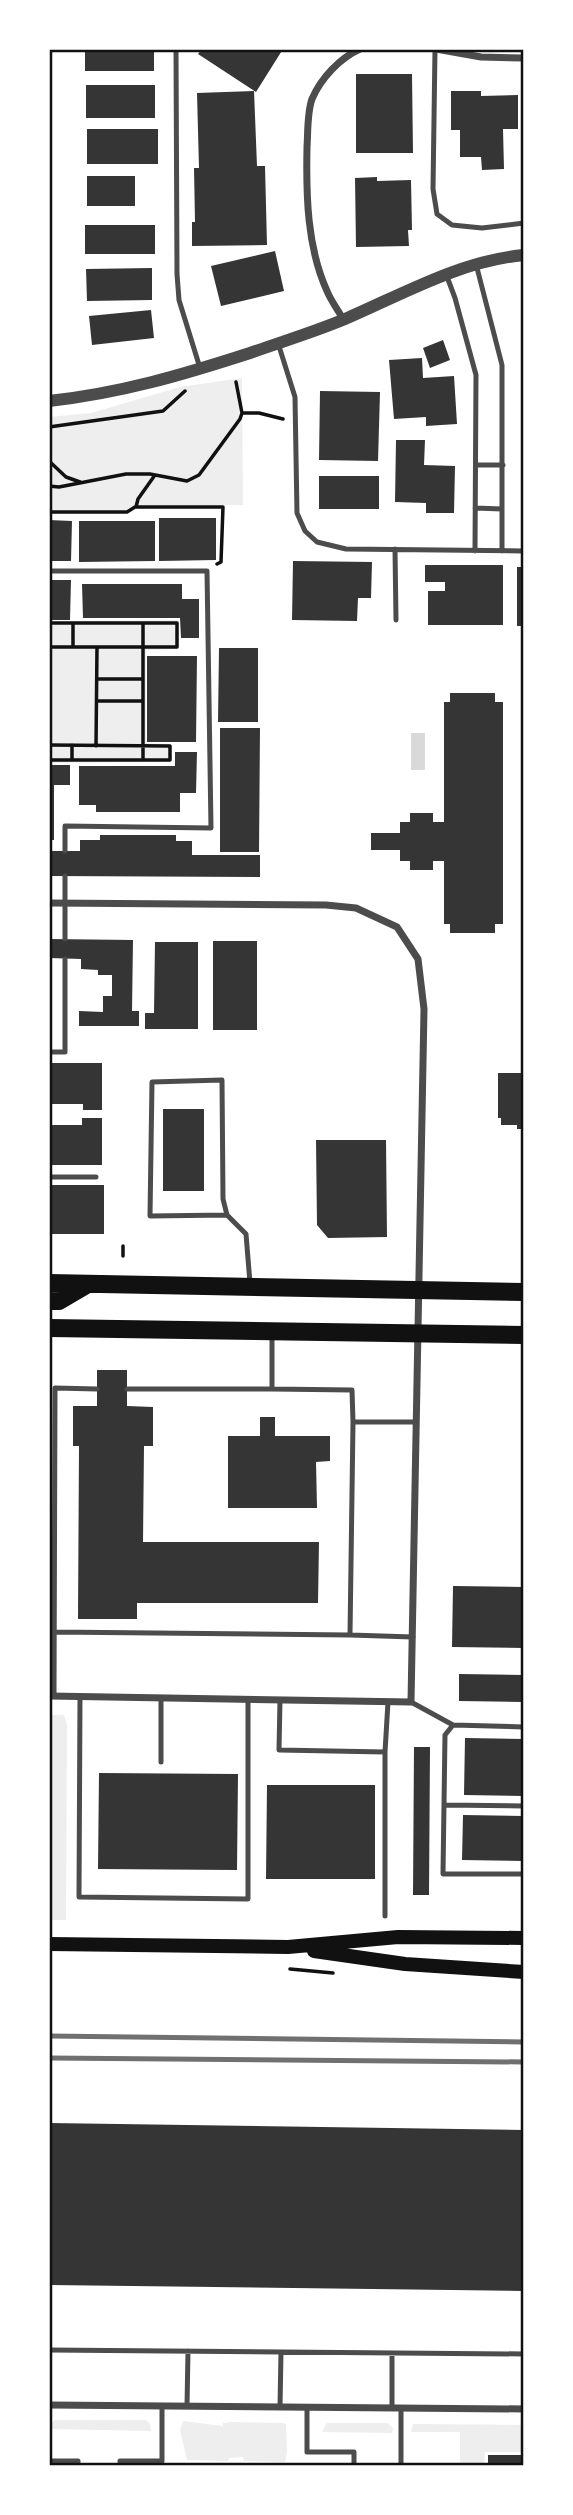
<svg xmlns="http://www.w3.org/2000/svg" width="573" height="2515" viewBox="0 0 573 2515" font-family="'Times New Roman',serif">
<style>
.green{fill:#eee}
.water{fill:#d9d9d9}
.building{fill:#353535}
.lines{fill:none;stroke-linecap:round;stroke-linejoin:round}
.path{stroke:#111;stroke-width:3.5}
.service{stroke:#4c4c4c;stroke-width:5}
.minor{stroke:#4c4c4c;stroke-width:7}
.tertiary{stroke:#4c4c4c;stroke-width:12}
.secondary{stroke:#111;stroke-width:14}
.primary{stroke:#111;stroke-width:18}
.rail{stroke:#707070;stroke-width:5}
.neatline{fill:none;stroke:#111;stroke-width:2.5}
</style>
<rect width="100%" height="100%" fill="#fff"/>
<!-- green -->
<path class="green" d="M242,378L243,505H136L126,510H49V417L91,413L180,387Z
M179,620V649L146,650V743L171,744V762L49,763V621Z
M49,1715H64L67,1725L66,1920H49Z
M55,2420H146L150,2424L151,2431L52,2429V2422Z
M183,2421L223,2426V2423L230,2422L283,2423L286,2424L287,2452L285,2462L244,2461L243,2457L229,2458L228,2461L187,2460L180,2430Z
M327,2423H387L393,2428L392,2433L322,2432Z
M413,2424L524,2425V2452H485L484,2466H460V2432H411Z"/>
<!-- water -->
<path class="water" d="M411,733H425V770H411Z"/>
<!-- building -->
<path class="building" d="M85,49H154V71H85Z
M202,49H283L256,92L198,54Z
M356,74H412L413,153H356Z
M86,85H155V118H86Z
M254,91L257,166H265L267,245L192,246V222H195L194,168H199L197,93Z
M451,91H481V96L518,95V129H503L504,169L482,170L481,157H460V130H451Z
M87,129H158V164H87Z
M87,176H135V206H87Z
M377,177V181L411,180L412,230H408L409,246L356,247L355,178Z
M85,225H155V254H85Z
M275,251L284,291L221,306L211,266Z
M152,268V300L87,301L86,269Z
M151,310L154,338L92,345L89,316Z
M443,340L450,360L430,368L423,348Z
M422,358L423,378L454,376L457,424L426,426V417L394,419L389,360Z
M320,391L380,392L378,461L319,460Z
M396,440H425L424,465L455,466L454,513H426V503L395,502Z
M319,476H379V509H319Z
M159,518H216V560L159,561Z
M49,520L72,521L71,561H49Z
M79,521H155V561L79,562Z
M293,561L372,562L371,598H358L357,621L292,620Z
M425,565H503V625H428V591H445V582H425Z
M517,567H524V626H517Z
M49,580H71L70,620H49Z
M82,584H182V599H199V638H181L180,618H83Z
M219,648H258V722H218Z
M147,656H197L196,742H147Z
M450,693H495V702H503V924H495V933H450V924H444V861H433V870H410V861H400V850H371V833H400V822H410V813H433V822H444V702H450Z
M220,728H260L259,852H220Z
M175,752H197L196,793H180V812H96V805H79V766H175Z
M49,765H70V785H54V840H49Z
M100,835H176V841H192V855H260V877L49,876V851H80V840H100Z
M49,939L133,940L132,1011H139V1026H79V1011L103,1012V996H112V975H98V970L81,969V959L49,958Z
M213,941H257V1030H213Z
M155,942H198V1029H145V1013H154Z
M49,1063H102V1110H83V1104H49Z
M498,1073H524V1129H517V1125H501V1118H498Z
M163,1109H204V1191H163Z
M82,1118H102V1165H49V1125H82Z
M316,1140H386L387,1237L328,1238L317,1225Z
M49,1185H104V1234H49Z
M97,1370H127V1406L153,1407V1446H144L143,1542H319L318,1603H137V1619H78L79,1446H73V1406H97Z
M260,1417H275V1436H330V1461L316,1462L317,1508H228V1436H260Z
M453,1586L524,1587V1648L452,1647Z
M459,1674L524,1675V1702L459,1701Z
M465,1738L524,1739V1796L464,1795Z
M414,1747H430L429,1895H413Z
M99,1773L238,1774L237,1870L98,1869Z
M267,1785H375V1879H266Z
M463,1815L524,1816V1861L462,1860Z
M49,2123L524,2130V2291L49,2285Z
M488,2455H524V2466H488Z"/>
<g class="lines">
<!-- path -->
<path class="path" d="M243,413H259L283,419
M49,427L163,411L185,391
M49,461L66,477L80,482
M49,486L59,487L126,474H150L187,481L199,475L240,419L242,413L236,382
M136,507L138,499L155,475
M49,512H127L135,507H223L221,562L217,564
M49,623H177V647H49
M73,623V647
M143,623V760
M97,679H143
M97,701H143
M49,745L170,746V760H49
M72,745V760
M96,746L97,647
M123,1246V1256
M290,1969L333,1973"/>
<!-- service -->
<path class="service" d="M176,49L177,274L179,300L200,368
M435,49L433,189L437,214L452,225L482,228L524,223
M476,264L502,365V551
M446,274L455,298L476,375L475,551
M278,343L295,397L297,513L305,531L317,542L346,549L524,551
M476,465H503
M475,508L502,509
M395,549L396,620
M49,571H207L211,828L65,826V851
M65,876V939
M49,1052H65V959
M49,1177H96
M227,1215L150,1216L152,1082L222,1080L223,1199L227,1215L246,1234L250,1283
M127,1389H272V1334
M272,1389L352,1390L353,1422H416
M353,1422L350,1635L413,1637
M53,1632L350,1635
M54,1696L55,1388L97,1389
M80,1697L79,1897L248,1899V1699
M280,1700L279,1750L385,1752L388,1702
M411,1702L453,1725L524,1727
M453,1725L445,1735L443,1874H524
M385,1752V1916
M161,1762V1698
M444,1805L524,1806
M49,2350L524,2354
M187,2406L188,2351
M280,2407L281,2352
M307,2407V2452H354V2466
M392,2408V2353
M49,2461H78V2466
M120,2466V2461H162V2406
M401,2466V2408"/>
<!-- minor -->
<path class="minor" d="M436,49L481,57L524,58
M343,319C338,310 331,301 327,291C307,247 306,195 307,147C308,133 307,113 312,99C321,78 340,58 360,49
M49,903L326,905L356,908L397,927L418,959L424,1009L411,1702L49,1696
M49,2405L524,2409"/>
<!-- tertiary -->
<path class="tertiary" d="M49,401C121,393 182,375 250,353C281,342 314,332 345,319C403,294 460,261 524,255"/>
<!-- secondary -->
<path class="secondary" d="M49,1944L288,1947L398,1937L524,1938
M314,1951L405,1964L524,1972"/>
<!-- primary -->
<path class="primary" d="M49,1283L524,1292
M49,1301H59L88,1284
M49,1328L524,1335"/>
<!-- rail -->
<path class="rail" d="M49,2036L524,2042
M49,2058L524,2062"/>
</g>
<!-- border -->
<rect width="573" height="2515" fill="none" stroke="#ffffff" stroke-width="102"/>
<rect x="51" y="51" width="471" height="2413" class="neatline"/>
</svg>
